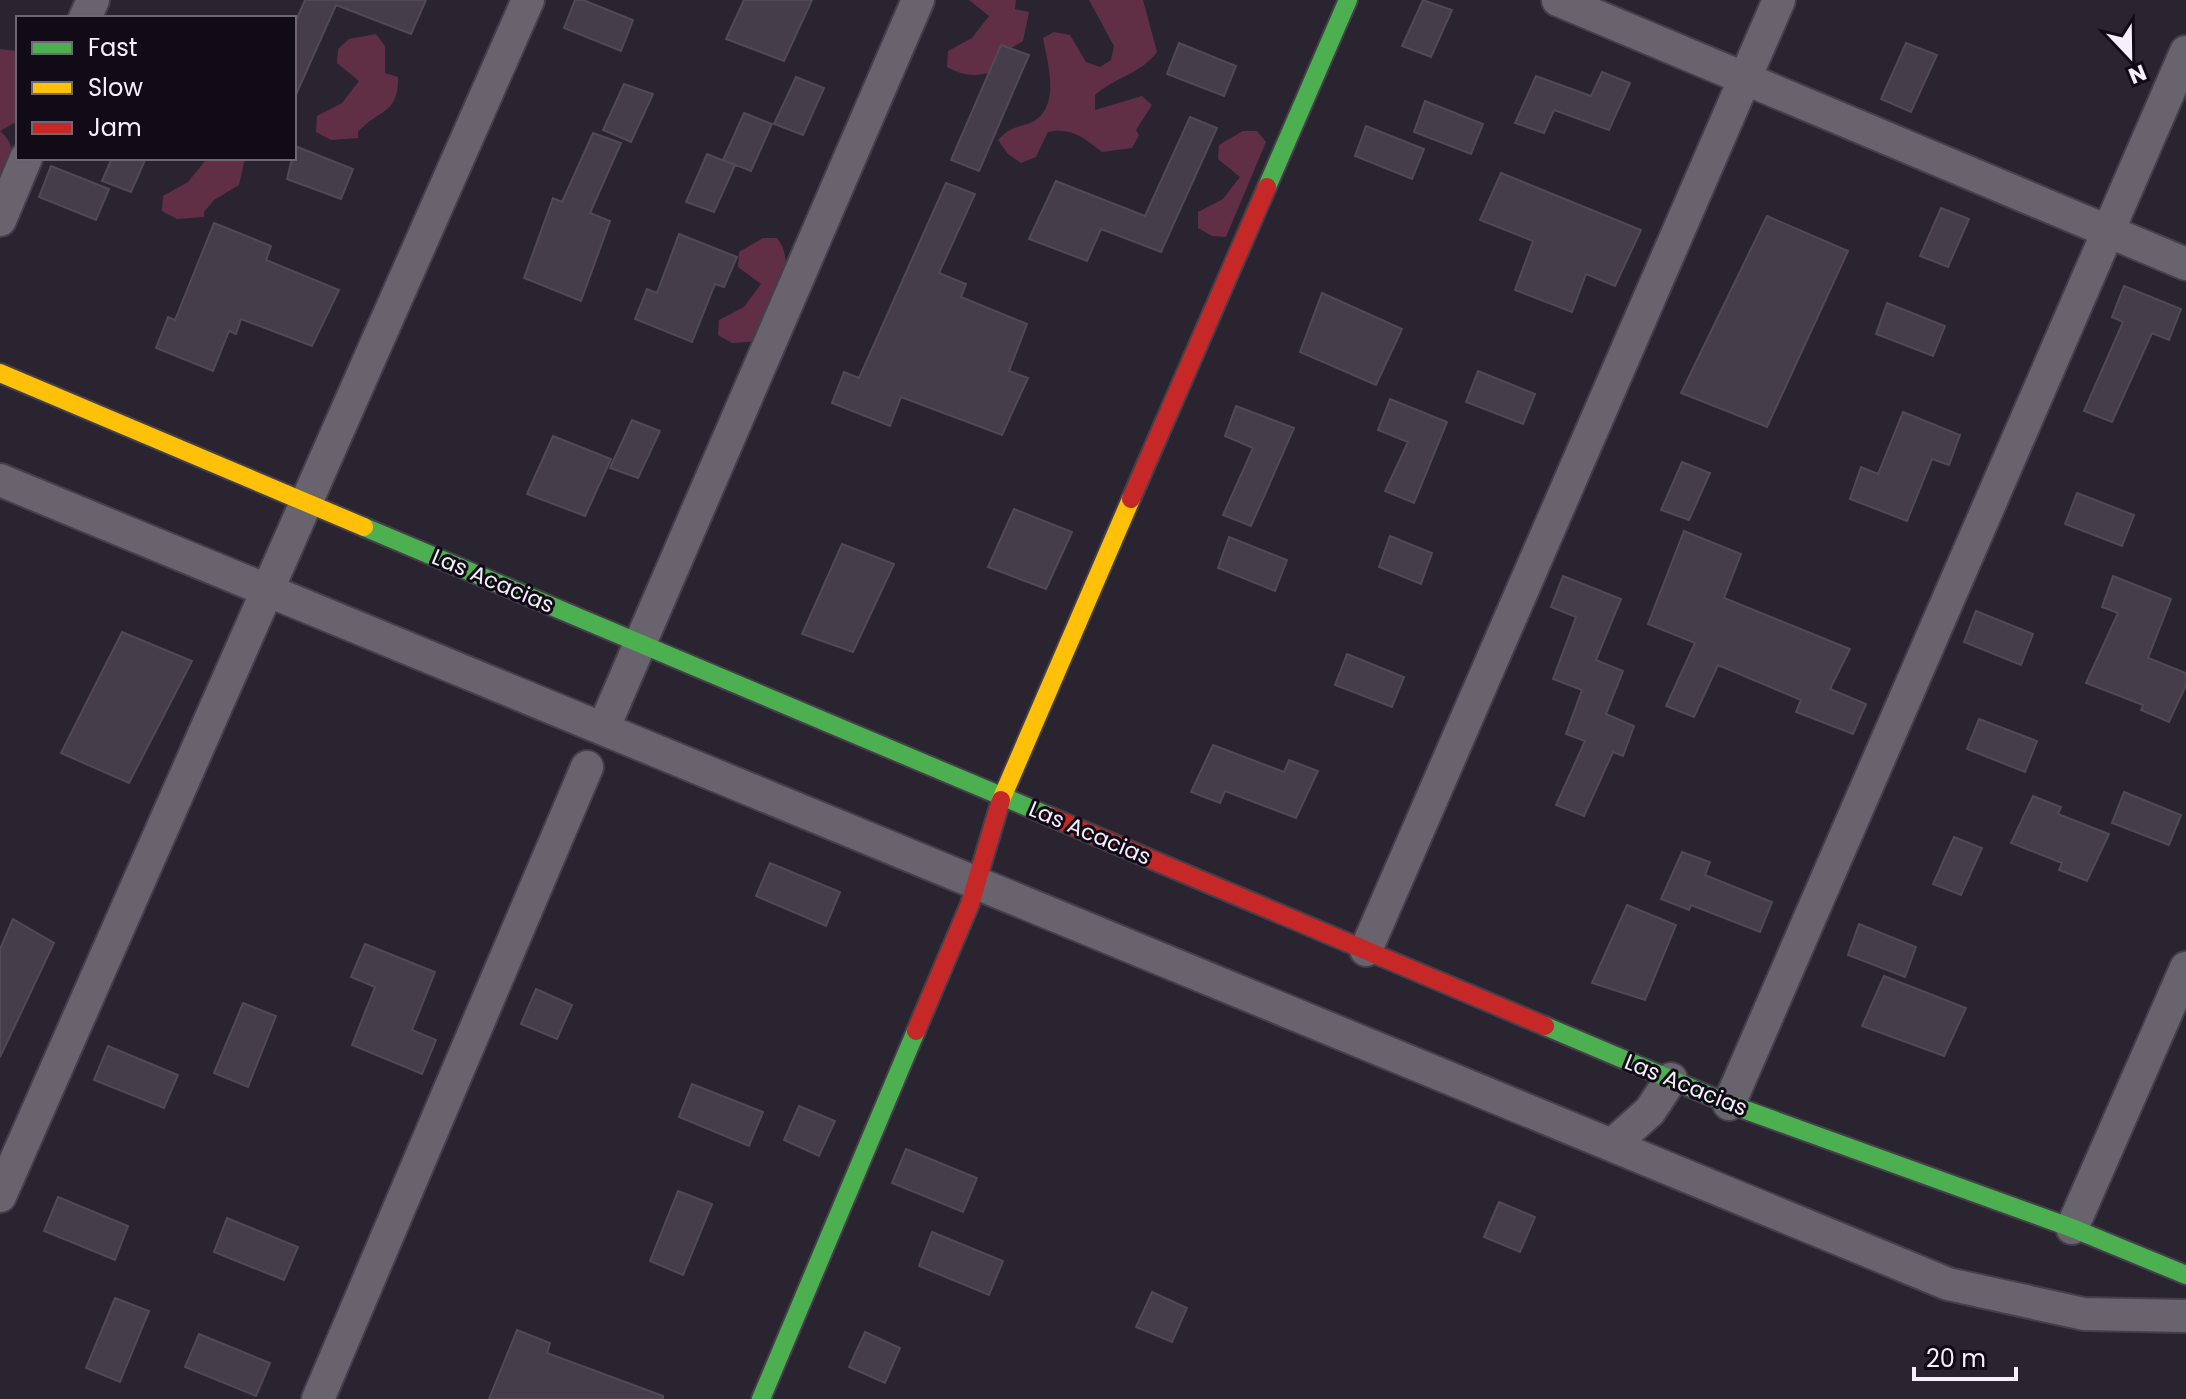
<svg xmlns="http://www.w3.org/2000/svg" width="2186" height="1399" viewBox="0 0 2186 1399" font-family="Poppins,sans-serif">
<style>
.green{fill:#602f45}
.building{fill:#453d49;stroke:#514953;stroke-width:2}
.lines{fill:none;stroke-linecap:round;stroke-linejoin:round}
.street-casing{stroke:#443f4a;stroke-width:36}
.fast-casing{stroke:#443f4a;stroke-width:22}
.slow-casing{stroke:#443f4a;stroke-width:22}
.jam-casing{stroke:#443f4a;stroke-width:22}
.street{stroke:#68636d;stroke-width:32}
.fast{stroke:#4caf50;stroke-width:18}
.slow{stroke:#ffc107;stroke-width:18}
.jam{stroke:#c62828;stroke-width:18}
.labels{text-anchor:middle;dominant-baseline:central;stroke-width:6;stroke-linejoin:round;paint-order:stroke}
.street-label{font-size:22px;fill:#f6f0fe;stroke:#100b16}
</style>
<rect width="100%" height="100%" fill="#2a2431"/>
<!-- green -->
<path class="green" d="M969,0H1016L1015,9L1029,12L1023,41L998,56L988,73C972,77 962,75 947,67L948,51L972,38L989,16Z
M1089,0H1143L1157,52C1141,74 1115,77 1095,95V110L1142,96L1152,105L1136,130L1139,135L1132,148L1102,152C1084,138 1072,127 1048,132L1036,157L1021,163L1008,154L998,140C1014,122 1024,129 1037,119C1060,101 1047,61 1043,38L1054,32L1070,35L1086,62L1100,67L1111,60L1114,46Z
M376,34L385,46V73L398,77C399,115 378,109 358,132V138L331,140L316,132L317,116L342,103L359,81L337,63L338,49L349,39Z
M0,49L18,51V121L0,131C17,145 13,160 0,174Z
M1243,131H1257L1266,142L1226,237L1212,236L1198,228V212L1223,199L1240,177L1218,159L1219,145Z
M203,158H245L239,185L214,200L204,212V217L177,219L162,211L163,196L188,182L205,161Z
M763,238H777C800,266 771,310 760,341L732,343L718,335L719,320L744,307L761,284L738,267L739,252Z"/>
<!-- building -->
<path class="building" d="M305,0H426L411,34L336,5L294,99V25Z
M575,0H583L633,20L621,51L564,28Z
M744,0H812L784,61L726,39Z
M1423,0L1452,10L1431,57L1402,46Z
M1179,43L1236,66L1224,96L1167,74Z
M1906,43L1937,55L1911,112L1881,99Z
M1001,45L1029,55L979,171L951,160Z
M1602,72L1630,83L1609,130L1554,110L1544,133L1515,123L1536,76L1591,96Z
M796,77L824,88L803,135L774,124Z
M624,84L653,94L631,142L603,130Z
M1425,101L1483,124L1471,154L1414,132Z
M744,113L772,124L751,171L723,160Z
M1190,117L1217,128L1161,252L1101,229L1087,261L1029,239L1056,181L1145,216Z
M1366,126L1424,149L1412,179L1355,156Z
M593,133L621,143L590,213L610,221L581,301L524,278L553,198L562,202Z
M295,146L353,169L341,199L287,179Z
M707,154L735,165L714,212L686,202Z
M112,158H146L131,192L102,181Z
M51,166L109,189L96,220L39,197Z
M1501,173L1641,230L1615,286L1586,274L1572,312L1515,290L1533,241L1480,220Z
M946,183L975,194L939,273L966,284L961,297L1027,324L1009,371L1028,378L1002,435L901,397L890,426L832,403L844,372L859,378Z
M1941,208L1969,219L1948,267L1920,256Z
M1767,216L1848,251L1767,427L1681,393Z
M214,223L271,246L266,260L339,290L312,346L241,319L236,334L229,331L213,371L156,348L168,317L175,320Z
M679,234L737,257L724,287L715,284L692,342L635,319L647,289L657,293Z
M2124,286L2181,309L2169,340L2152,333L2112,422L2084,411L2123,322L2112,317Z
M1322,293L1402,329L1376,385L1300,352Z
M1887,303L1945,326L1933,356L1876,334Z
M1478,371L1535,394L1523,424L1466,402Z
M1390,399L1447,422L1414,503L1385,491L1408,442L1378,430Z
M1236,406L1294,428L1251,526L1223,515L1253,448L1225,436Z
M1903,412L1960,435L1949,465L1932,459L1907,521L1850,499L1861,467L1878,474Z
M632,420L660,431L638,478L610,468Z
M553,436L611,459L585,516L527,494Z
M1682,462L1710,473L1689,520L1661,510Z
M2077,493L2134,515L2122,546L2065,524Z
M1014,509L1072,532L1046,589L988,567Z
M1684,531L1741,554L1724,598L1850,649L1830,689L1866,704L1853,734L1796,712L1801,700L1718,665L1694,717L1666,706L1695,643L1648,624Z
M1390,536L1432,553L1421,584L1379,567Z
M1229,537L1287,560L1275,591L1218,568Z
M842,544L894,564L853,652L802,634Z
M1563,576L1621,599L1596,660L1623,671L1606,714L1634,726L1623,756L1613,752L1584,816L1556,805L1585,741L1566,734L1582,690L1553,679L1576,617L1551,607Z
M2113,576L2171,599L2148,658L2186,673V685L2169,722L2141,710L2143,705L2086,683L2118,613L2102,607Z
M1976,611L2033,634L2021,665L1964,642Z
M122,632L192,661L129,783L61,753Z
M1347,654L1404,677L1392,707L1335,685Z
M1979,719L2037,741L2025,772L1967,749Z
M1213,745L1284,772L1289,760L1318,771L1296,818L1225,791L1220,803L1191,792Z
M2124,792L2181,815L2169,845L2112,823Z
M2033,796L2061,807L2058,814L2109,834L2087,881L2059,870L2062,863L2011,843Z
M1954,837L1982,848L1961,895L1933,884Z
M1682,852L1710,862L1705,875L1772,902L1760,932L1691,905L1689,910L1661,899Z
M770,863L840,892L826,926L756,896Z
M1627,905L1676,925L1645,1000L1592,983Z
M13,919L54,943L0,1057V949Z
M1859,924L1916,947L1905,977L1848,955Z
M365,944L435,972L412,1030L436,1040L422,1074L352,1045L375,987L351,977Z
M1884,976L1966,1008L1944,1056L1862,1026Z
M536,989L572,1005L557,1039L521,1024Z
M243,1003L276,1016L248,1087L214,1073Z
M108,1046L178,1075L164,1108L94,1080Z
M692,1084L763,1112L749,1146L679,1117Z
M799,1106L835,1121L819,1156L784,1140Z
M906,1149L977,1178L963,1212L892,1183Z
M678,1191L712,1204L683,1275L650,1261Z
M58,1197L128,1226L115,1260L44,1231Z
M1499,1202L1535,1217L1520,1252L1484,1237Z
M227,1218L298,1247L284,1280L214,1252Z
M932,1232L1003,1261L989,1295L919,1266Z
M1152,1292L1187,1308L1172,1342L1136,1327Z
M115,1298L149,1311L120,1382L86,1368Z
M517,1330L550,1343L547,1353L663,1396V1399H489Z
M865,1332L900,1348L885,1383L849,1367Z
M199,1334L270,1363L256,1396L185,1367Z"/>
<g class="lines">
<!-- street casing -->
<g class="street-casing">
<path id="street" d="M1558,0L2186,264
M85,18L93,0
M0,220L26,158
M0,480L1948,1284L2084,1314L2186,1316
M607,720L918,0
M1366,950L1779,0
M1729,1104L2186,52
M1612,1145L1650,1111L1671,1079
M0,1196L528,0
M2072,1228L2186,968
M318,1399L587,767"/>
</g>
<!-- fast casing -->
<g class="fast-casing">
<path id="fast" d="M1267,187L1348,0
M364,527L1051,817
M1545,1026L1729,1104L2072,1228L2186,1275
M761,1399L916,1031"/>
</g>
<!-- slow casing -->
<g class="slow-casing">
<path id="slow" d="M0,373L364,527
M1001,800L1131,499"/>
</g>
<!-- jam casing -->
<g class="jam-casing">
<path id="jam" d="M1131,499L1267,187
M1051,817L1545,1026
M916,1031L970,904L1001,800"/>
</g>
<!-- street -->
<use href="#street" class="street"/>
<!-- fast -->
<use href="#fast" class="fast"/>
<!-- slow -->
<use href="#slow" class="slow"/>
<!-- jam -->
<use href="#jam" class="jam"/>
</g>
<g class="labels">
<!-- street labels -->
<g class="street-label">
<text transform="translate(493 581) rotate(23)">Las Acacias</text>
<text transform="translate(1090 833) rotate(23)">Las Acacias</text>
<text transform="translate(1686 1085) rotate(22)">Las Acacias</text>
</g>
</g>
<!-- legend -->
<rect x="16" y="16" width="280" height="144" fill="#100b16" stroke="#6c6773" stroke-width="2"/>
<rect x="32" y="42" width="40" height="12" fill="#4caf50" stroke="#6c6773" stroke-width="2"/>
<text x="88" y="56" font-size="24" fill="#f6f0fe">Fast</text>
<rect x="32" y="82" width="40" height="12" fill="#ffc107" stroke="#6c6773" stroke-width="2"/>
<text x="88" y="96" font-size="24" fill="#f6f0fe">Slow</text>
<rect x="32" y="122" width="40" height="12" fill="#c62828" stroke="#6c6773" stroke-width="2"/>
<text x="88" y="136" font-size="24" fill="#f6f0fe">Jam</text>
<!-- north arrow -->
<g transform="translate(2130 56) rotate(158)" stroke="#100b16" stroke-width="6" paint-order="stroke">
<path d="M0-6L14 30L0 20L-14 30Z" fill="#f6f0fe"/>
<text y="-12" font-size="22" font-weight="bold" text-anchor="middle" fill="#f6f0fe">N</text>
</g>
<!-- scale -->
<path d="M1914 1367v12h102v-12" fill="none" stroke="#f6f0fe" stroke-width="4"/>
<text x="1926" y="1367" font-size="24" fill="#f6f0fe" stroke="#100b16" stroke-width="6" paint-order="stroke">20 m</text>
</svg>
